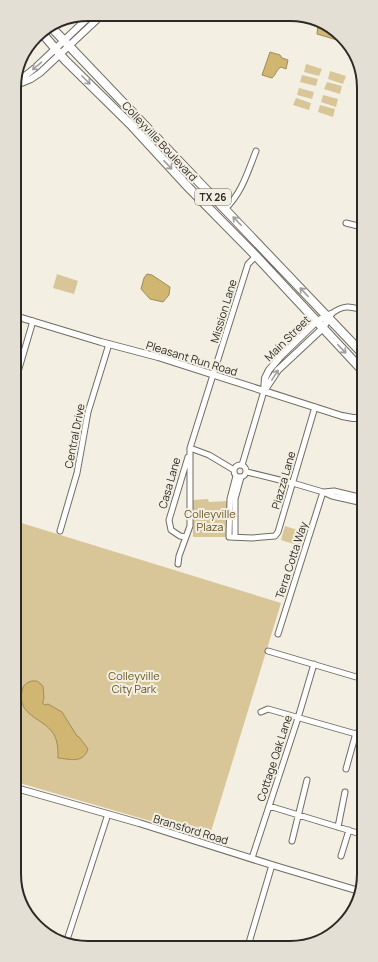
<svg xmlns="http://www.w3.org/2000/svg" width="378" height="962" viewBox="0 0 378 962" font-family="Manrope,sans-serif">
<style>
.green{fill:#d9c698}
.water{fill:#d1b672;stroke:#a08c5b}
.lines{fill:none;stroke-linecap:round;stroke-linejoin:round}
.minor-casing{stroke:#716c62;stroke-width:7}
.tertiary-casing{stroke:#716c62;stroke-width:8}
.primary-casing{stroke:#716c62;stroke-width:10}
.minor{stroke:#fff;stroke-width:5}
.tertiary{stroke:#fff;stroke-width:6}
.primary{stroke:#fff;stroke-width:8}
.oneway{stroke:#a09f9d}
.labels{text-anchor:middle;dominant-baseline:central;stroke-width:4;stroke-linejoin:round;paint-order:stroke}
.shield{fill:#f4efe3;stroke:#68655f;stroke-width:1}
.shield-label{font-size:10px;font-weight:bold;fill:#2c2a26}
.street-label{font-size:11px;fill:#2c2a26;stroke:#f4efe3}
.park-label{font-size:11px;fill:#675421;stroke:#f4efe3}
.rim{fill:none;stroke:#2c2a26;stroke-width:2}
</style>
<rect width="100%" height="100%" fill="#f4efe3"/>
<!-- green -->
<path class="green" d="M306,64L322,69L319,76L304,72Z
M330,71L346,76L343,84L328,79Z
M302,75L318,79L316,86L300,82Z
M327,82L342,86L340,94L324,89Z
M299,88L314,92L312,99L297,95Z
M323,95L338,99L336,107L321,102Z
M296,98L311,103L309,110L293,105Z
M320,105L335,109L333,117L318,112Z
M57,274L78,281L74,294L53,288Z
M208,499L209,502L227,501V537H193L192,500Z
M15,521L281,603L209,838L16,782Z
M285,526L304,532L300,546L281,540Z"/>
<!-- water -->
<path class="water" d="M317,22L342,36L347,43L317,34L318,24Z
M270,52L280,55L282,58L288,60L286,69L281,67C276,70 276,75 272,78L262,75Z
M147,274L152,275L170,287L169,295L163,302L150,299L141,289L144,278Z
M32,681H37L43,686L44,699L43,700V704L45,705L48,704L62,712L77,736L79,737L88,749C83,764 70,759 58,758C58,749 58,741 53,733C42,717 17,716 22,691C23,685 27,682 32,681Z"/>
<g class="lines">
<!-- minor casing -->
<g class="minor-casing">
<path id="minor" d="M225,209C242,193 248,171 256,151
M346,223L362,227
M331,314C343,305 349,306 362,310
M15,382L33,321
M190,448L209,455L234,470
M234 471a6 6 0 1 1 12 0a6 6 0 1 1-12 0Z
M242,465L264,391
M247,472L296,484L323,492L332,496L363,503
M236,476L230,499L229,537L252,538L275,536L278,532L315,407
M324,492L334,491L363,498
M60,531L77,473L88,412L109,344
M186,537L180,536L171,530L169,520L188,457
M235,537V499L241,477
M178,564L179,556L190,526V448L248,264L256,256
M278,634L323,492
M268,651L363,679
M261,712L268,709L363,736
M346,769L356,733
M269,806L364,835
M338,827L345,792
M360,834L364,822
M292,841L307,780
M341,856L349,830
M252,858L298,718L314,664
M66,943L108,814
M248,946L272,865"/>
</g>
<!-- tertiary casing -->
<g class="tertiary-casing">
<path id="tertiary" d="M15,79L26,75L36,67L92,14
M14,86L31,79L40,73L103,14
M15,316L101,342L158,357L342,416L353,418H363
M264,391L265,378L269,370L281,356L317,321L331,314
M264,391L278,370L323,328L330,316
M16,788L139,823L272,865L359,891"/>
</g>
<!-- primary casing -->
<g class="primary-casing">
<path id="primary" d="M52,28L362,353
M41,32L65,60L132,126L189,188L256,256L362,370"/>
</g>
<!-- minor -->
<use href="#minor" class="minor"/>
<!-- tertiary -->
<use href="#tertiary" class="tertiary"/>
<!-- primary -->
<use href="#primary" class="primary"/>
</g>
<!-- one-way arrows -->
<defs><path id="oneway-shaft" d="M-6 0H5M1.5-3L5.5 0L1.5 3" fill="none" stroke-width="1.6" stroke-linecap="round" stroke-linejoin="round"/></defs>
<g class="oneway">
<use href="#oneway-shaft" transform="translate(37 66) rotate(140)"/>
<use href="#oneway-shaft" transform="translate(86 80) rotate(45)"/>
<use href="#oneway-shaft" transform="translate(168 165) rotate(47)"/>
<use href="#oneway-shaft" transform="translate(237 221) rotate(-134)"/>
<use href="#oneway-shaft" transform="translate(304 292) rotate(-133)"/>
<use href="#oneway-shaft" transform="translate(342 349) rotate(46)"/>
<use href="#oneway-shaft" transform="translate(275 375) rotate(-58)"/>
</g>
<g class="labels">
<!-- shield labels -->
<rect class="shield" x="195" y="189" width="36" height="16" rx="3"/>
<g class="shield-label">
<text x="213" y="197">TX 26</text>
</g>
<!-- street labels -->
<g class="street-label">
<text transform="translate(160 141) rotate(47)">Colleyville Boulevard</text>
<text transform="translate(223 311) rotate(-73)">Mission Lane</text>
<text transform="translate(287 338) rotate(-45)">Main Street</text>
<text transform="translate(192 358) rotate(17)">Pleasant Run Road</text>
<text transform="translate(74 436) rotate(-79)">Central Drive</text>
<text transform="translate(283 480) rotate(-74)">Piazza Lane</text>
<text transform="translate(169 483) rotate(-74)">Casa Lane</text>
<text transform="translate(291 560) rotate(-72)">Terra Cotta Way</text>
<text transform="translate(274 758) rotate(-72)">Cottage Oak Lane</text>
<text transform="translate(191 829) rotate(17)">Bransford Road</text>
</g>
<!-- park labels -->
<g class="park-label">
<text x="210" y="513">Colleyville<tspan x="210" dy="13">Plaza</tspan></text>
<text x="134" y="675">Colleyville<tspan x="134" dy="13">City Park</tspan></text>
</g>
</g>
<!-- crop -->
<path d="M0 0H378V962H0ZM88 21H290A67 67 0 0 1 357 88V874A67 67 0 0 1 290 941H88A67 67 0 0 1 21 874V88A67 67 0 0 1 88 21Z" fill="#e4dfd4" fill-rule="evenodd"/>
<path class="rim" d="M88 21H290A67 67 0 0 1 357 88V874A67 67 0 0 1 290 941H88A67 67 0 0 1 21 874V88A67 67 0 0 1 88 21Z"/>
</svg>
